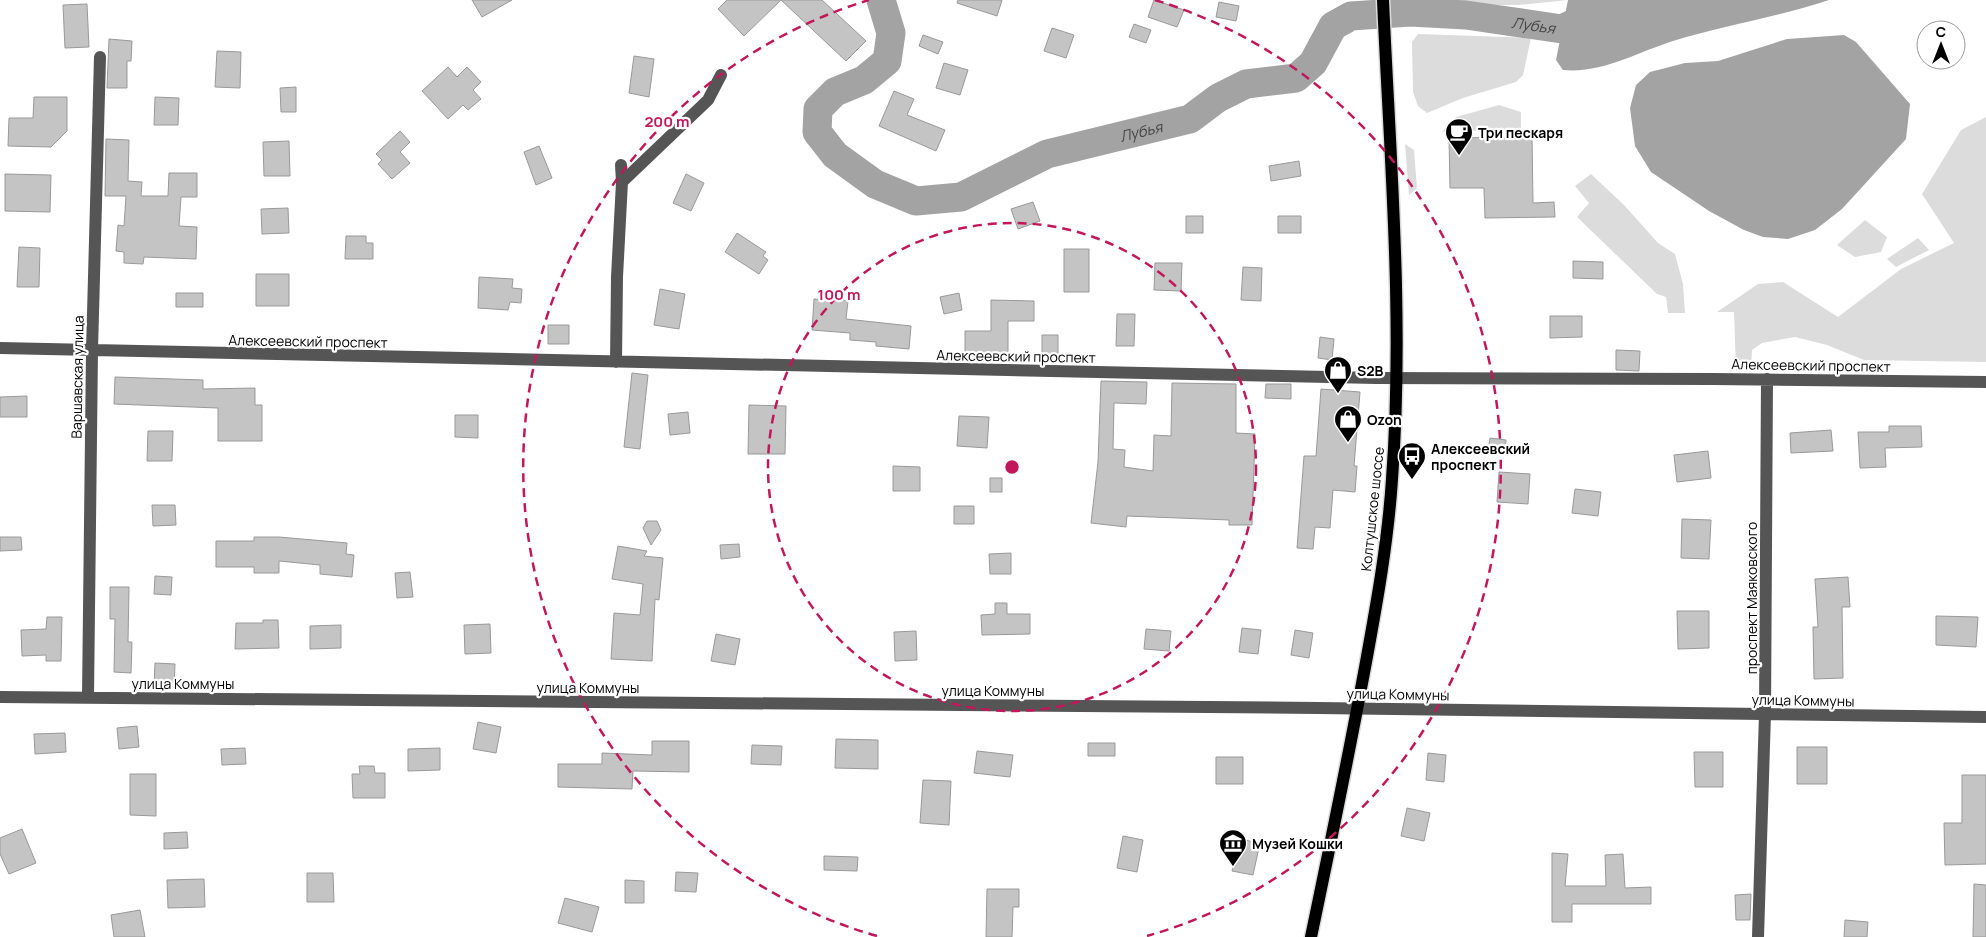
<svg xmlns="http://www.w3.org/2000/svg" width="1986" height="937" viewBox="0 0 1986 937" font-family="Manrope,sans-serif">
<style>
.green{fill:#dcdcdc}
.water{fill:#a3a3a3}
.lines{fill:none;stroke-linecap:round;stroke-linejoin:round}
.river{stroke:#a3a3a3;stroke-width:29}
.building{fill:#c4c4c4;stroke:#999}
.major-casing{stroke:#dbdbdb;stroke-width:15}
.minor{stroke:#555;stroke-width:12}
.major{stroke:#000;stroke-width:12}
.ring{fill:none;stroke:#c2185b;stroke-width:2.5;stroke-dasharray:9 6}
.labels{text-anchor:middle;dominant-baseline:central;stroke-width:4.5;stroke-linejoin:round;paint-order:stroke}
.poi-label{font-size:14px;font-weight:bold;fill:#000;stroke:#fff;text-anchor:start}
.street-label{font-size:14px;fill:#000;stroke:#fff}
.water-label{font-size:15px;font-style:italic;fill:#444;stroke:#fff}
.centre{fill:#c2185b;stroke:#fff;stroke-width:2.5}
.ring-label{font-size:15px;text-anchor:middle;font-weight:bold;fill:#c2185b;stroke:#fff;stroke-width:4.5;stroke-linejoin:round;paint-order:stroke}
</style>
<rect width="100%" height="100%" fill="#fff"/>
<!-- green -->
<path class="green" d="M1436,0H1568L1519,5H1434Z
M1418,34L1531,38L1523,75L1516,82L1463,98L1427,113L1418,106L1413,92L1412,42Z
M1499,105L1521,112V129L1442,132L1456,117Z
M1986,117V362L1864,360L1827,345L1795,337L1762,343L1752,350L1751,370L1736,371L1734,312H1717L1758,284L1783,282L1838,317L1901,269L1954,243L1922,194L1961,130Z
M1405,144L1414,150L1417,188L1409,195Z
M1591,174L1624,205L1658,243L1675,254L1683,284L1685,313H1668L1666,297L1657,294L1577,217L1589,203L1575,186Z
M1865,220L1887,237L1881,252L1855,257L1837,245Z
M1918,238L1929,250L1896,267L1887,259Z"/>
<!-- water -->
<path class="water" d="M1568,0H1829C1778,17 1725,25 1673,41C1638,52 1601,74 1563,70L1556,60Z
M1844,35L1856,42L1910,104L1906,139L1842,209L1815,230L1788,239L1763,237L1744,230L1709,211L1651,172L1635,146L1630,108L1636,85L1650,72L1685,63L1718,61L1787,39Z"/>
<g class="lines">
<!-- river -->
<path class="river" id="s1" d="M881,0L891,33L887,61L864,80L835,92L818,109L817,132L835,155L875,184L916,201L961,197L1047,154L1190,119L1218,98L1246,84L1296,78L1313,63L1333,26L1351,16L1410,12L1466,15L1562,29L1622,0"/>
</g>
<!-- building -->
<path class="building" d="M472,0H512L482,17Z
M727,0H822L866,41L846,61L781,0L744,36L718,9Z
M958,0H1002L997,16L957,3Z
M1154,0L1184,10L1177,27L1148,17Z
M1219,2L1239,6L1236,21L1216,17Z
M87,4L89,47L65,48L63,5Z
M1134,24L1151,30L1146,43L1129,37Z
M1052,28L1074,35L1066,58L1044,51Z
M923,35L943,42L938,54L919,46Z
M109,39L132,41L131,61H127V88H107Z
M217,51L241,52L240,88L215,87Z
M634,56L654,59L649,97L629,93Z
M944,63L968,70L960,95L936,88Z
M448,67L457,77L467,67L481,82L473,90L481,99L468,110L463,105L448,119L422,91Z
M296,87V112H281L280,88Z
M894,91L914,99L907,115L945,130L936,151L879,126Z
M34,97H67V131L51,147L8,146L9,118H33Z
M155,97L179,98L178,125H154Z
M400,131L410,142L400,152L410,163L392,179L378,164L382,160L376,154Z
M1532,137L1533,203L1554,202L1555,217L1485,218L1484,188H1450L1449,138Z
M106,139L129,140L128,181L142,182L141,196H168L169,173H197V197H181L179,226L197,227L196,259L144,257L143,264L124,263V252L116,251L118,225L124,226L126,196H105Z
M289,141L290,176H264L263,142Z
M539,146L552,178L536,185L524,152Z
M1299,161L1301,176L1271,181L1269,166Z
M5,174L51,175L50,212L5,211Z
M686,174L704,183L691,211L673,203Z
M1033,202L1040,221L1018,229L1011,209Z
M288,208L289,233L262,234L261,209Z
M1186,216H1203V233H1186Z
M1278,216H1301V233H1278Z
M737,233L766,252L763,256L768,260L759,274L725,252Z
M346,236H366V243H373V259H345Z
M19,247L40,248L39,287H17Z
M1064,249H1089V292H1064Z
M1573,261L1603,262V279L1573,278Z
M1155,263H1182L1181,291L1154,290Z
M1243,267L1262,268L1261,301L1241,300Z
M256,274H289V306H256Z
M479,277L513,279L512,288L522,289L521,303L510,302L508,310L478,308Z
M660,289L685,294L679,329L654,325Z
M176,293H203V307H176Z
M959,293L962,310L944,314L940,297Z
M814,299L848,301L846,319L911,326L909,349L876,346V342L850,340V333L812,330Z
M991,300L1034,301V321H1008V353H989V356H965V331H991Z
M1117,314H1135L1134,346H1116Z
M1550,316H1582V337L1550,338Z
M548,325H569V344H548Z
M1042,335H1058V357H1042Z
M1320,337L1334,339L1332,360L1318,358Z
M1616,350L1640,351L1639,371L1616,370Z
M632,373L648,375L640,449L624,447Z
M115,377L203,380V389L255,388V405H262V441H218V408L114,404Z
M1101,381L1147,382L1146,404L1114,403L1113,449L1125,450L1124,467L1153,471L1154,435L1171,436L1172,383L1236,384V433L1255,434L1252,525H1229V520L1127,516L1126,527L1091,523L1098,462Z
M1266,384H1291V399L1265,398Z
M1321,389L1360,392L1354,466H1357L1355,492L1333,490L1330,528L1315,527L1313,549L1297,548L1304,456H1316Z
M27,396V417H0V397Z
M749,405L786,406L785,454H748Z
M688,412L690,433L670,435L668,414Z
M455,415H478V438L455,437Z
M959,416L989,417L987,448L957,446Z
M1889,426H1921L1922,447L1885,448L1886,467L1860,468L1858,432H1889Z
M1831,430L1833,451L1791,453L1790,433Z
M148,431H173L172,461H147Z
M1490,438L1506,440L1505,453L1488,451Z
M1708,451L1711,478L1677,482L1674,455Z
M893,466L920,467V491H893Z
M1499,472L1530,474L1528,504L1497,502Z
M990,478H1002V492H990Z
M1575,489L1601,492L1598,516L1572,513Z
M152,505H175L176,525L153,526Z
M954,506H974V524H954Z
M1682,519L1711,520L1709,559L1681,558Z
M647,521H657L661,530L651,545L643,528Z
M0,537H21L22,550L0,551Z
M254,537H279L347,543L346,554L354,555L352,577L320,574V565L279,561V573H254V567H216V541H254Z
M739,544L740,557L721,559L720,545Z
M618,546L647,551L644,556L663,558L659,600L655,599L652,661L611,659L614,613L640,615L643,584L612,579Z
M1011,553V574H990L989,554Z
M410,572L413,597L397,598L395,573Z
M155,576L172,577L171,595L154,594Z
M1848,577L1850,607H1842L1843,678L1814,679L1813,627H1818L1815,579Z
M110,587H129L128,642H132L131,673L114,672L115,619H110Z
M995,603H1007V614H1030V634L982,635L981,615L995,614Z
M1677,611H1709V648L1678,649Z
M1936,616L1978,617L1976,647L1936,645Z
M47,617H62L61,661H46V655L22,656L21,630L46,629Z
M263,620H278L279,648L235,649L236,623H263Z
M490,624L491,653L465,654L464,625Z
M341,625V648L310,649V626Z
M1242,628L1261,630L1258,654L1239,652Z
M1146,629L1171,631L1169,651L1144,649Z
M1295,630L1313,633L1309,658L1291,655Z
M916,631L917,660L895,661L894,632Z
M716,634L740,639L735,665L711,661Z
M155,663L175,664L174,687L154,686Z
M478,722L501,727L496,753L473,749Z
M137,726L139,747L119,749L117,728Z
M65,733L66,752L35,754L34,734Z
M836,739L878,740V769L835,768Z
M652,741H689V772L633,771L632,789L558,787V764H602V753L652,755Z
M1088,743H1115V756H1088Z
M752,745L782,746L781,765L751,764Z
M1797,747H1827V784H1797Z
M245,748L246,764L222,765L221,749Z
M440,748V770L408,771V749Z
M977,751L1013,755L1010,777L974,773Z
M1694,752H1723V787H1695Z
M1428,753L1446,755L1444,782L1426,780Z
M1216,757H1243V784H1216Z
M359,766H374L375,773H385V798H353L352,774H360Z
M130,774H156V816L130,815Z
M1962,775H1986V864L1945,865L1944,823H1962Z
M923,780L951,781L949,825L920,823Z
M1407,808L1430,813L1424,841L1401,836Z
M22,829L36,863L9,874L0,854V838Z
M187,832L188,848L164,849V833Z
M1123,836L1143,840L1137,872L1117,868Z
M1239,839L1260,843L1253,875L1232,871Z
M1552,853L1568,854L1565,886H1606L1605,855L1623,854L1625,888L1651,887V904H1572V922H1552Z
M824,856L858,857L857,871L824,870Z
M676,872L698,873L696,892L675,891Z
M307,873H333L334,902H307Z
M204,879L205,907L168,908L167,880Z
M625,880L644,881V903H625Z
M1974,884L1986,885V937H1973Z
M987,889H1019V907H1013L1012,937H986Z
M1751,894L1750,920H1736L1735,895Z
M565,898L599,907L592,932L558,923Z
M140,910L145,937H114L111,915Z
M1845,920L1868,922L1867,937H1844Z"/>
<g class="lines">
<!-- major casing -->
<g class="major-casing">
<path id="major" d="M1311,937C1330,846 1349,754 1366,662C1377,602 1388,541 1392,479C1404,320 1390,159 1383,0"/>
</g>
<!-- minor -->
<path class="minor" d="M621,165L622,182
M0,348L1376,378L1713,379L1986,382
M616,362L617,277L622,182L708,100L721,75
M0,697L1318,708L1986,717
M88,697L92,350L100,57
M1758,937L1765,714L1767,379"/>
<!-- major -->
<use href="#major" class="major"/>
</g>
<!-- distance rings -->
<g class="ring">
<circle cx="1012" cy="467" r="244"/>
<path d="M877 936A488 488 0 0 1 869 0M1155 0A488 488 0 0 1 1147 936"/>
</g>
<!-- icons -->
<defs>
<g id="cafe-pin" transform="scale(1.4375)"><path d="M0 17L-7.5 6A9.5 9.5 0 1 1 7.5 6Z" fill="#000" stroke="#fff"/><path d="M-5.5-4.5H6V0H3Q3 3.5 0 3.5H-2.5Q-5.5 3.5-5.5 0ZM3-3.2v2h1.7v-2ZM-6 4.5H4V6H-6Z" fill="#fff"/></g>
<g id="shop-pin" transform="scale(1.4375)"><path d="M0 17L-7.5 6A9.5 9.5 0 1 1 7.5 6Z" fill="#000" stroke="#fff"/><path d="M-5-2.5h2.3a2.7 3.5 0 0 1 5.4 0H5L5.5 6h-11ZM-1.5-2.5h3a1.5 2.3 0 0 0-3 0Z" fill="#fff"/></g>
<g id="bus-pin" transform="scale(1.4375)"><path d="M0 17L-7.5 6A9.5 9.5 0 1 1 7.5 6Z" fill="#000" stroke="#fff"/><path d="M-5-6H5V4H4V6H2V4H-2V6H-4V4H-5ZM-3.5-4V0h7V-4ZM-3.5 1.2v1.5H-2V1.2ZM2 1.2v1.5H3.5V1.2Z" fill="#fff"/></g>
<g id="museum-pin" transform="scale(1.4375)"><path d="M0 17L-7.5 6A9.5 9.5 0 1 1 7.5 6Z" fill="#000" stroke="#fff"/><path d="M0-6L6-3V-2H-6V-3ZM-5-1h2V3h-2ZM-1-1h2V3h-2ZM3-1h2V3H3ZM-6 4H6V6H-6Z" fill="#fff"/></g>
</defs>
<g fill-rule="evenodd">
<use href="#cafe-pin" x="1459" y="132"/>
<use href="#shop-pin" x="1338" y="370"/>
<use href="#shop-pin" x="1348" y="419"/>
<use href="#bus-pin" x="1412" y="456"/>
<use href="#museum-pin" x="1233" y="843"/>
</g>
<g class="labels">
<!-- poi labels -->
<g class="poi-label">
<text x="1478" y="132">Три пескаря</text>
<text x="1357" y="370">S2B</text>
<text x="1367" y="419">Ozon</text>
<text x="1431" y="448">Алексеевский<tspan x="1431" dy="16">проспект</tspan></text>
<text x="1252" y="843">Музей Кошки</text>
</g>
<!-- street labels -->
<g class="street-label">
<text transform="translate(308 341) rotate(1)">Алексеевский проспект</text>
<text transform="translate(1016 356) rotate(1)">Алексеевский проспект</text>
<text transform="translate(1811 365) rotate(1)">Алексеевский проспект</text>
<text transform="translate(77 377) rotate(-89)">Варшавская улица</text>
<text transform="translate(1372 509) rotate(-84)">Колтушское шоссе</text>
<text transform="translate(1751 598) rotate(-90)">проспект Маяковского</text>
<text x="183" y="683">улица Коммуны</text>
<text x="588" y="687">улица Коммуны</text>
<text x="993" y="690">улица Коммуны</text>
<text transform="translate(1398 694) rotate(1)">улица Коммуны</text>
<text transform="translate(1803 700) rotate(1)">улица Коммуны</text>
</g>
<!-- water labels -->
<g class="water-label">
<text stroke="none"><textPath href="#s1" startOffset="968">Лубья</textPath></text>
<text stroke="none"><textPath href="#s1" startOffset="532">Лубья</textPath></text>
</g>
</g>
<circle cx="1012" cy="467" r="8" class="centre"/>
<g class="ring-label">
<text x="667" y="127">200 m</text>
<text x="839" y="300">100 m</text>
</g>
<!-- north arrow -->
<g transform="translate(1941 45)"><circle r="24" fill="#ffffff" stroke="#999999"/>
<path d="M0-4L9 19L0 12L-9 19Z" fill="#000000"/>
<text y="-8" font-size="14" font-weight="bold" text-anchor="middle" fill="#000000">С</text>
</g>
</svg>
